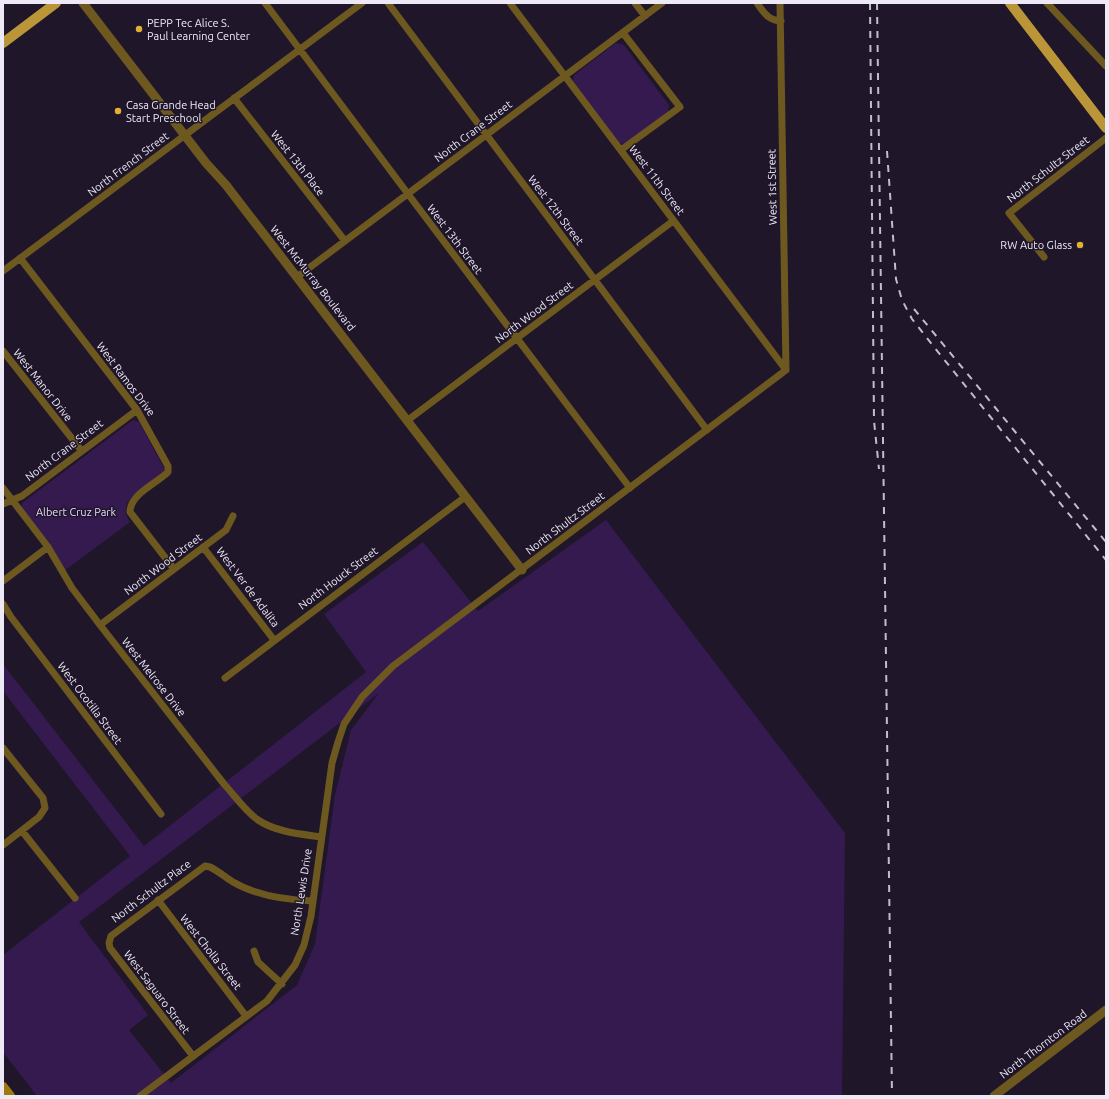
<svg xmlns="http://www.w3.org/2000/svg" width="1109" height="1099" viewBox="0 0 1109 1099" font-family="Ubuntu,sans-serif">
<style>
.green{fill:#351a4f;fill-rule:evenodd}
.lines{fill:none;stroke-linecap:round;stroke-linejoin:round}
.minor{stroke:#6d5820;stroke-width:7}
.tertiary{stroke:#6d5820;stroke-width:9}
.secondary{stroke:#9d7910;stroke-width:10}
.primary{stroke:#ba9639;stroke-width:10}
.rail{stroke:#c2bccb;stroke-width:2;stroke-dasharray:7 7;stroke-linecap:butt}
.poi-dot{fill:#e2ae34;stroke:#1f162a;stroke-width:1.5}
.labels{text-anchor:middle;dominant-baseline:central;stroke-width:3;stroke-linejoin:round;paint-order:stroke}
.poi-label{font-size:11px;fill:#eee9f7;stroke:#1f162a;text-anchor:start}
.street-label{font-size:11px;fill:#eee9f7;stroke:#1f162a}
.park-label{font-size:11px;fill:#e8d7ff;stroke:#1f162a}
</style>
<rect width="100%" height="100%" fill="#1f162a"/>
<!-- green -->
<path class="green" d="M616,43L624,45L669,105L668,112L625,144L619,143L573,81L574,75Z
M133,420L139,422L164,468V471C154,487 112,497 130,522L64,571L22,508V503Z
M606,520L845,833L842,1096H37L3,1052V955L130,856L3,691V664L144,846L366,672L324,614L423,542L478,611ZM379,693L351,730L335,795L315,944L297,985L171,1083L129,1030L148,1015L79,922Z"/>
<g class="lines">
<!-- minor -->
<path class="minor" d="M265,3L408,194L630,488
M388,3L707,430
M510,3L786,370
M635,3L645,16
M757,3C764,13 768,20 781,21
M780,3L786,370
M1047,3L1106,66
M234,98L345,241
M621,150L680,107L623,33
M1044,257L1009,213L1106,138
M20,258L137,410L168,466V472C156,484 130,494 130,512L174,569
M3,271L362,3
M297,277L662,3
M3,351L81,450
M408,420L673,221
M3,488L48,547L72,588L100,625L224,784C235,796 245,811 258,820C276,832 300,834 321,837
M3,504L22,496L137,410
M203,547L274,640
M3,581L48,547
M3,604L11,617L161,814
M100,625L226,530L233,516
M225,678L465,497
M3,748L43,798L45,808L39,817L3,845
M22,831L75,898
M158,900L246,1016
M254,951L258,962L282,984
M193,1056L110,948L109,943L111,936L205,866L210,867C218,871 225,877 233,882C257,896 285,900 313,901
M140,1096L267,1001L295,965L304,945L311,916L332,763L338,742L344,724L362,697L393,666L786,370"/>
<!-- tertiary -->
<path class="tertiary" d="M83,3L206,163L226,185L522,570
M994,1096L1106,1010"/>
<!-- secondary -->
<path class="secondary" d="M3,1087L10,1096"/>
<!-- primary -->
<path class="primary" d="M1010,3L1106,128
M3,43L56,3"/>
<!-- rail -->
<path class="rail" d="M870,3L874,421L879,469
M877,3L892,1096
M887,151L896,279L902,300L912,319L934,347L1106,560
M914,309L1106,542"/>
</g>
<!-- markers -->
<g class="poi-dot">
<circle cx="139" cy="29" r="4"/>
<circle cx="118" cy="111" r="4"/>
<circle cx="1080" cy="245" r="4"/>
</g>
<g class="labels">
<!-- poi labels -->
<g class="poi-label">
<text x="147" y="23">PEPP Tec Alice S.<tspan x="147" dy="13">Paul Learning Center</tspan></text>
<text x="126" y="105">Casa Grande Head<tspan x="126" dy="13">Start Preschool</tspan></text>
<text x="1072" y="245" text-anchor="end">RW Auto Glass</text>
</g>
<!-- street labels -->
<g class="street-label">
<text transform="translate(473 131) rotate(-37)">North Crane Street</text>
<text transform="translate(298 163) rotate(52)">West 13th Place</text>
<text transform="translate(128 164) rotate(-37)">North French Street</text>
<text transform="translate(1048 169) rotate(-38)">North Schultz Street</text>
<text transform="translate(657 180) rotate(53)">West 11th Street</text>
<text transform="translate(772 187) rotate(-91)">West 1st Street</text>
<text transform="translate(556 210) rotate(53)">West 12th Street</text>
<text transform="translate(455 239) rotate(53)">West 13th Street</text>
<text transform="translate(313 278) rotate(52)">West McMurray Boulevard</text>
<text transform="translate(534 312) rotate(-37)">North Wood Street</text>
<text transform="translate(126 379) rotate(53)">West Ramos Drive</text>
<text transform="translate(43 385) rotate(52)">West Manor Drive</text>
<text transform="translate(64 450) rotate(-37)">North Crane Street</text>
<text transform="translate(565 523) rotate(-37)">North Shultz Street</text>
<text transform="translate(163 564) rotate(-37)">North Wood Street</text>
<text transform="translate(338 578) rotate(-37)">North Houck Street</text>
<text transform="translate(248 587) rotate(53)">West Ver de Adalita</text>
<text transform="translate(154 677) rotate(52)">West Melrose Drive</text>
<text transform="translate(90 703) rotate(53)">West Ocotilla Street</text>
<text transform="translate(151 891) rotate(-37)">North Schultz Place</text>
<text transform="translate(301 892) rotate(-81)">North Lewis Drive</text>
<text transform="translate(211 952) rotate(52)">West Cholla Street</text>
<text transform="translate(157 992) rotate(53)">West Saguaro Street</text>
<text transform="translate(1043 1044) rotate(-37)">North Thornton Road</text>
</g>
<!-- park labels -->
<g class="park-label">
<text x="76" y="512">Albert Cruz Park</text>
</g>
</g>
<!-- border -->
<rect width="1109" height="1099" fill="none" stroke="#eee9f7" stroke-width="8"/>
</svg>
